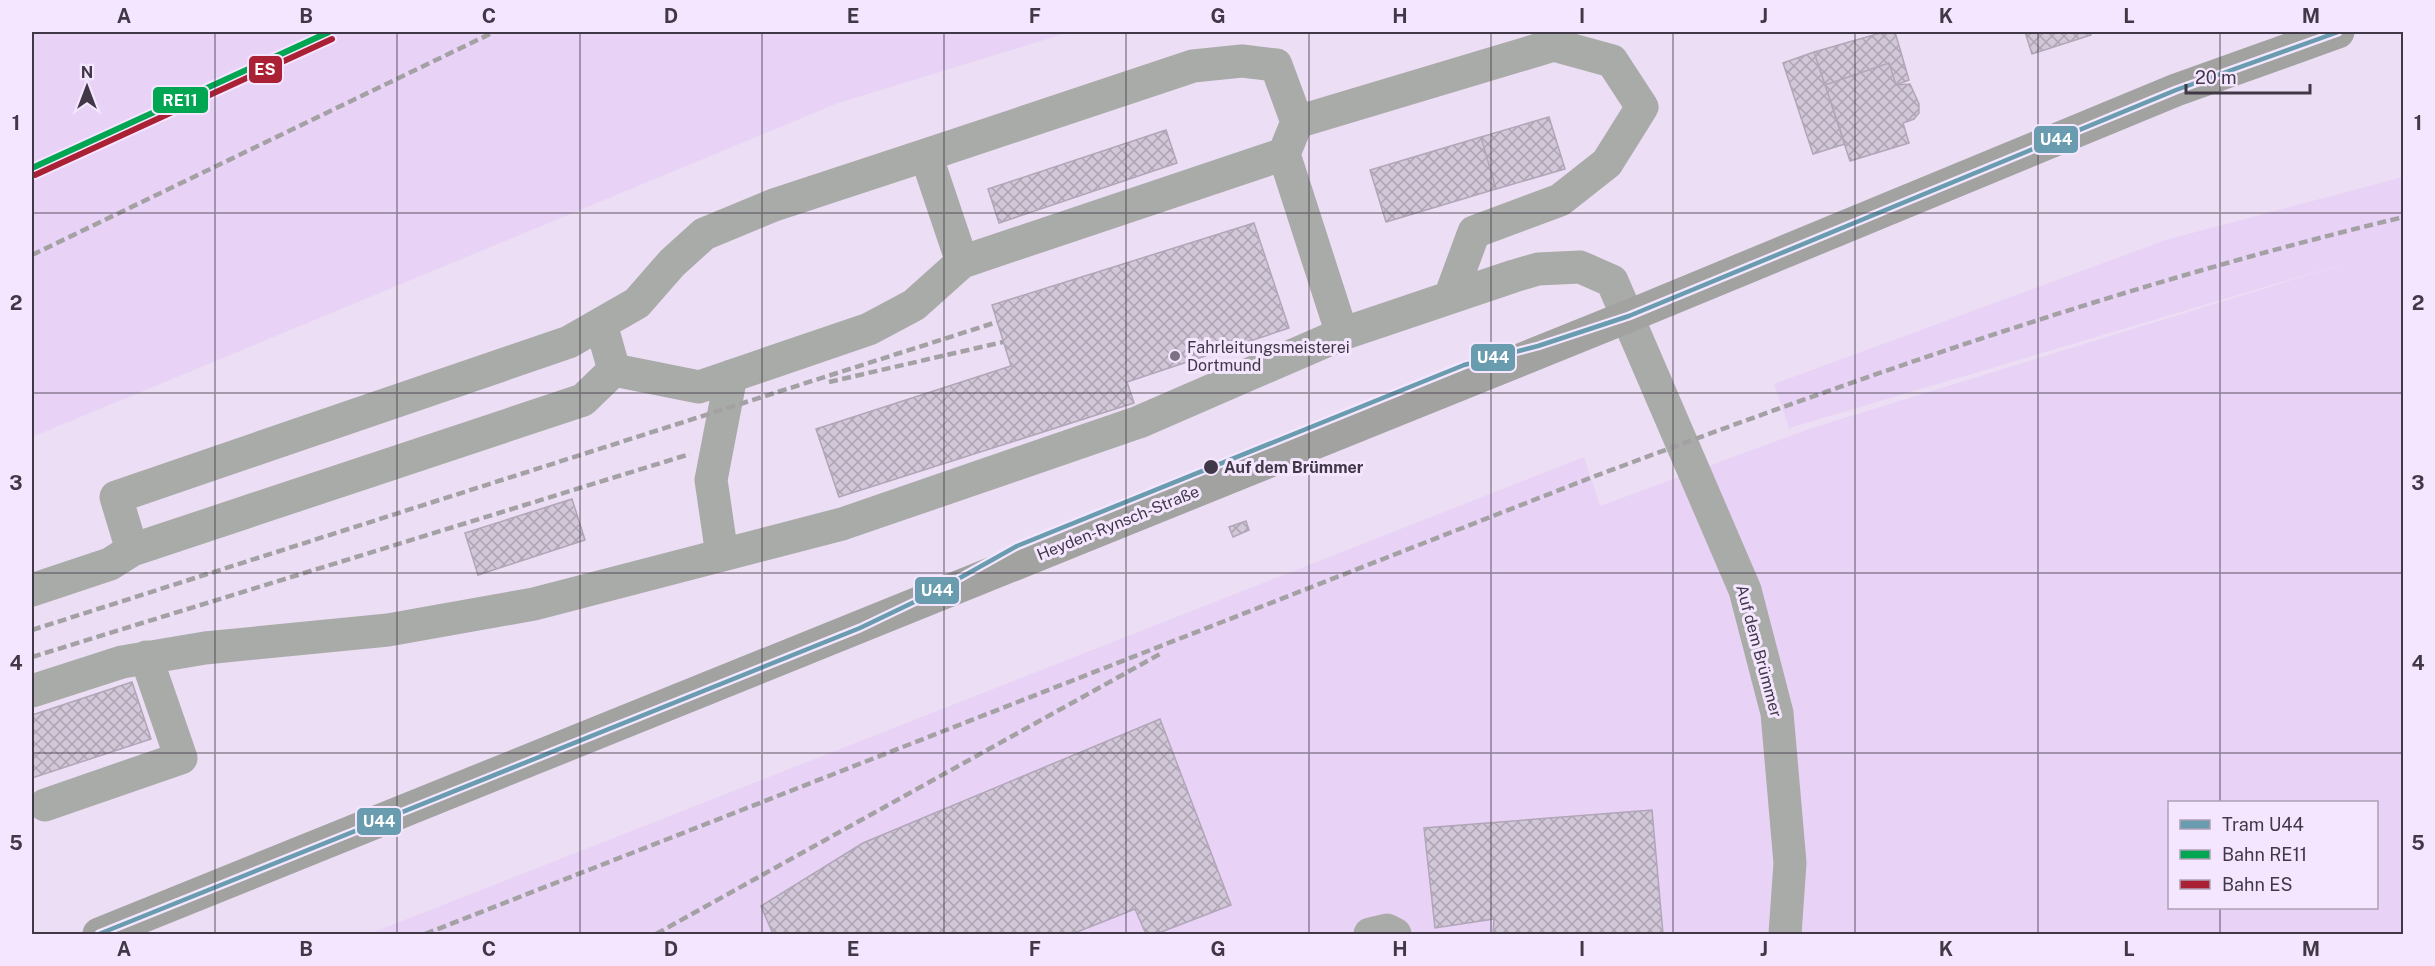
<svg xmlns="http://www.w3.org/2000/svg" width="2435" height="966" viewBox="0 0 2435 966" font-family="'Public Sans',sans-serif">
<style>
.built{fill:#e8d2f5;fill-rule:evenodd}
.building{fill:url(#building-cross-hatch);stroke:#b1a6b7;stroke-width:1.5}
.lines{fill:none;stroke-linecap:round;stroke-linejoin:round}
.minor{stroke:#a9aba8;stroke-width:33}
.major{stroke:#a2a2a0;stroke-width:33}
.rail{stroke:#a3a1a4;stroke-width:4.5;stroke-dasharray:9 4.5;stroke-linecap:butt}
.rail-1-casing{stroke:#f5e6ff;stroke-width:10}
.rail-2-casing{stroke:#f5e6ff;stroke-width:10}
.rail-1{stroke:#00a651;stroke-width:6}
.rail-2{stroke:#aa2135;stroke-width:6}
.tram-1-casing{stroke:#f5e6ff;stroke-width:9}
.tram-1{stroke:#699cae;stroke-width:4.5}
.grid{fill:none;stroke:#413847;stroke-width:1.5;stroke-opacity:0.55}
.poi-dot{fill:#7d7284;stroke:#f5e6ff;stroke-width:2}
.stop-dot{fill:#413847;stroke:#f5e6ff;stroke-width:2}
.labels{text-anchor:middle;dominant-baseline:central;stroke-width:6;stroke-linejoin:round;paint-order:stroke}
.poi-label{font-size:16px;fill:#413847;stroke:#f5e6ff;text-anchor:start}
.stop-label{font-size:16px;font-weight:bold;fill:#413847;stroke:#f5e6ff;text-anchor:start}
.street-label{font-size:16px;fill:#413847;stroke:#f5e6ff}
.line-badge{stroke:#f5e6ff;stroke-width:2}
.badge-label{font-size:16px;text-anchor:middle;font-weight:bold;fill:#fff}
.neatline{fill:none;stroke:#413847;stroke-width:2}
.grid-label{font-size:20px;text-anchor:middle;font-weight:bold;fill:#413847}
</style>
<defs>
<pattern id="building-cross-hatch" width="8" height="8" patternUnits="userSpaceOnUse" patternTransform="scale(1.5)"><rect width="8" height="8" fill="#d2c7d8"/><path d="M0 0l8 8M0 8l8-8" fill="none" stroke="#aca3b1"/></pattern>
</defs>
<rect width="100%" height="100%" fill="#ecdef4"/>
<!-- built -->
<path class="built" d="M32,32H1070L838,103L32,437Z
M2403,177V934H369L1584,457L1600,506L1812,428L2363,258L1789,428L1774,384L2166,240ZM2170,802H2376V908H2170Z"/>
<!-- building -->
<path class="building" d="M1884,32H1895L1909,80L1896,85L1889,63L1825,85L1814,52Z
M2025,32H2090L2091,35L2032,54Z
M1814,52L1845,144L1813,154L1783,63Z
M1889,63L1896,85L1910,84L1919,104V113L1914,119L1903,123L1909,143L1850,161L1825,85Z
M1549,117L1565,169L1496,189L1481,137Z
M1166,130L1177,163L999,223L988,189Z
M1481,137L1496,189L1386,222L1370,170Z
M1254,223L1289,328L1127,382L1134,403L839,497L816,429L1011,366L992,305Z
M572,499L585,540L478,575L465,533Z
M1246,521L1249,530L1233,537L1229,527Z
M132,682L151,739L32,778V715Z
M1160,719L1231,905L1156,934H1146L1135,909L1072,934H773L761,906L863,843Z
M1652,810L1663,934H1493L1494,919L1435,928L1424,828Z"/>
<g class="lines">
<!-- minor -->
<path class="minor" d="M1297,122L1554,45L1612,61L1642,107L1607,163L1560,200L1474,232L1450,297
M1284,154L962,262L926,155L1193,66L1242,61L1276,65L1297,122L1284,154L1342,334
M601,324L614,370L583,400L132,550L116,497L569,342L637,303L672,263L704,234L774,205L926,155
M614,370L699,387L869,329L914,305L962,262
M722,555L711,480L731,376
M32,590L110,564L132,550
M32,691L122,662L205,648L388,630L534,604L842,524L1139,422L1342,334L1514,276L1538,269L1580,267L1612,281L1745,590L1777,713L1790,863L1785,934
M45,805L181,758L146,657
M1370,934L1387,930L1395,934"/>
<!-- major -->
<path class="major" d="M99,934L1629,316L2176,90L2338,32"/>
<!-- rail -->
<path class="rail" d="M32,255L494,32
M829,382L1003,342
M32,630L997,322
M32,657L690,454
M425,934L1590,478C1857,378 2126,283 2404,217
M656,934L1160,654"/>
<!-- rail-1 casing -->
<g class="rail-1-casing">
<path id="rail-1" d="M32,168L329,32"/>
</g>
<!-- rail-2 casing -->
<g class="rail-2-casing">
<path id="rail-2" d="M35,175L332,39"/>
</g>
<!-- rail-1 -->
<use href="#rail-1" class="rail-1"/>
<!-- rail-2 -->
<use href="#rail-2" class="rail-2"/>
<!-- tram-1 casing -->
<g class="tram-1-casing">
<path id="tram-1" d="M99,934L860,628L933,593L1017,546L1464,365L1538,346L1629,316L2176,90L2338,32"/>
</g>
<!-- tram-1 -->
<use href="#tram-1" class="tram-1"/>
</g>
<!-- grid -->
<path class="grid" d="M215,32V934M397,32V934M580,32V934M762,32V934M944,32V934M1126,32V934M1309,32V934M1491,32V934M1673,32V934M1855,32V934M2038,32V934M2220,32V802M32,213H2404M32,393H2404M32,573H2404M32,753H2404M2220,908V934"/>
<!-- markers -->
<circle class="poi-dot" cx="1175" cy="356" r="6"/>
<circle class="stop-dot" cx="1211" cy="467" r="8"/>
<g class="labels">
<!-- poi labels -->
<g class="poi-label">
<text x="1187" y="347">Fahrleitungsmeisterei<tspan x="1187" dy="18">Dortmund</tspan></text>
</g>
<!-- stop labels -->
<g class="stop-label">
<text x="1224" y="467">Auf dem Brümmer</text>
</g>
<!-- street labels -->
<g class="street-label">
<text transform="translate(1118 523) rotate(-22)">Heyden-Rynsch-Straße</text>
<text transform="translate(1759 651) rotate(75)">Auf dem Brümmer</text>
</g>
</g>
<g class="line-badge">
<rect x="248" y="55" width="35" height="29" rx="6" fill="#aa2135"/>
<rect x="152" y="86" width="57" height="28" rx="6" fill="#00a651"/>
<rect x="2033" y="125" width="46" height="29" rx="6" fill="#699cae"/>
<rect x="1470" y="343" width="46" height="29" rx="6" fill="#699cae"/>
<rect x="914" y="576" width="46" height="29" rx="6" fill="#699cae"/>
<rect x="356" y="807" width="46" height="29" rx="6" fill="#699cae"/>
</g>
<g class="badge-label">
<text x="265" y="75">ES</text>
<text x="180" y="106">RE11</text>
<text x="2056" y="145">U44</text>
<text x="1493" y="363">U44</text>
<text x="937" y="596">U44</text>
<text x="379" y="827">U44</text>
</g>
<!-- border -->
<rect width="2435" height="966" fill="none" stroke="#f5e6ff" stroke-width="66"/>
<!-- legend -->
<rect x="2168" y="801" width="210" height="108" fill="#f5e6ff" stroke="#ada0b5" stroke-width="1.5"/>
<rect x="2180" y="820" width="30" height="9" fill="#699cae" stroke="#ada0b5" stroke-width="1.5"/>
<text x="2222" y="831" font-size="18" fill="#413847">Tram U44</text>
<rect x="2180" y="850" width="30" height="9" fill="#00a651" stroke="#ada0b5" stroke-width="1.5"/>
<text x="2222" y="861" font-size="18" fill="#413847">Bahn RE11</text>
<rect x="2180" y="880" width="30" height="9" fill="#aa2135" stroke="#ada0b5" stroke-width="1.5"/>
<text x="2222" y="891" font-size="18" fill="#413847">Bahn ES</text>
<!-- north arrow -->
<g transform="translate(87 87)" stroke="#f5e6ff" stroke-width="4.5" paint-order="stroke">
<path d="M0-4.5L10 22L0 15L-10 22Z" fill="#413847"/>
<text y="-9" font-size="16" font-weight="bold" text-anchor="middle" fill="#413847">N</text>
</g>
<!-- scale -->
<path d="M2186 84v9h124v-9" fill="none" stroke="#413847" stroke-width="3"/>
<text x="2195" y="84" font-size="18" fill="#413847" stroke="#f5e6ff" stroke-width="4.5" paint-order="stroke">20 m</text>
<rect x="33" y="33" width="2369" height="900" class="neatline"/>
<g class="grid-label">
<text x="124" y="23">A</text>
<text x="306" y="23">B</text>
<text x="489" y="23">C</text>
<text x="671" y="23">D</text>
<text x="853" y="23">E</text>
<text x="1035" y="23">F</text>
<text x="1218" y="23">G</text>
<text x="1400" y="23">H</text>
<text x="1582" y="23">I</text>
<text x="1764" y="23">J</text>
<text x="1946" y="23">K</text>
<text x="2129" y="23">L</text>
<text x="2311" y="23">M</text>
<text x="16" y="130">1</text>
<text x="2418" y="130">1</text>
<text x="16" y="310">2</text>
<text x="2418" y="310">2</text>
<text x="16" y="490">3</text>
<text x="2418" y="490">3</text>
<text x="16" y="670">4</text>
<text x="2418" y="670">4</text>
<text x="16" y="850">5</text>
<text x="2418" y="850">5</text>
<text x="124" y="956">A</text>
<text x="306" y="956">B</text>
<text x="489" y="956">C</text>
<text x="671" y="956">D</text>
<text x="853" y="956">E</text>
<text x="1035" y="956">F</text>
<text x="1218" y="956">G</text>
<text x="1400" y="956">H</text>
<text x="1582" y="956">I</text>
<text x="1764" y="956">J</text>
<text x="1946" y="956">K</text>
<text x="2129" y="956">L</text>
<text x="2311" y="956">M</text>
</g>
</svg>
